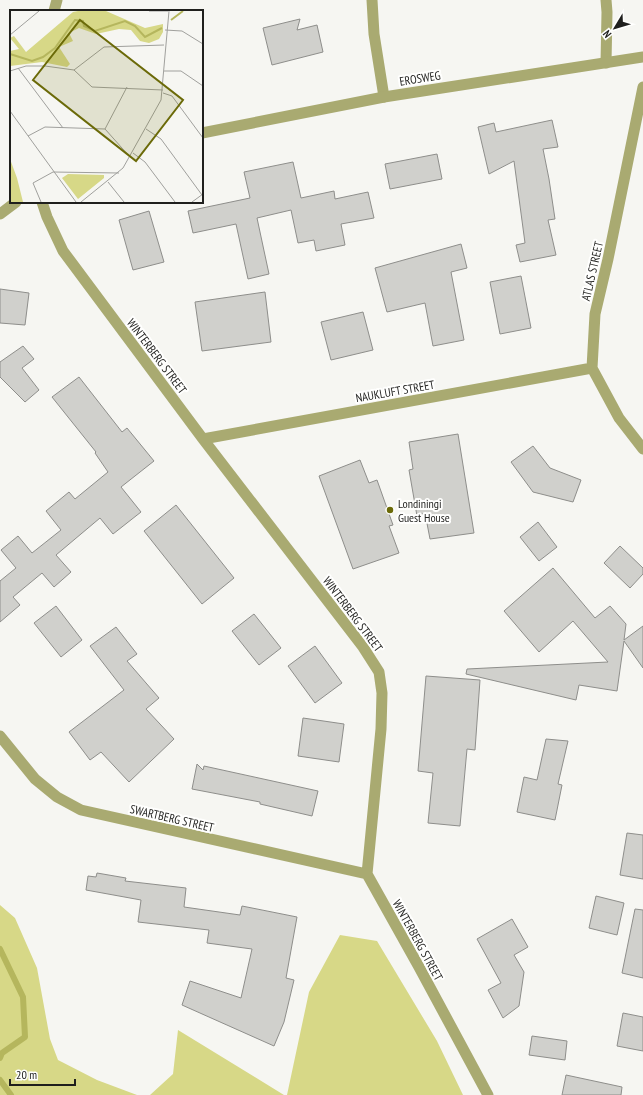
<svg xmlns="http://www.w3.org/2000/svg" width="643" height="1095" viewBox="0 0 643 1095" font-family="'PT Sans Narrow',sans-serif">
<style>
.green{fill:#d7d887}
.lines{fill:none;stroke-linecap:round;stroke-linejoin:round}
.stream{stroke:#b5b65d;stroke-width:6}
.building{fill:#d0d0cc;stroke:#8e8e8b}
.minor{stroke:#a9aa71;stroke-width:11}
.tertiary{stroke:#a9aa71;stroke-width:11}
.poi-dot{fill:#6b6a08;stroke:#fffffe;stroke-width:1.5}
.labels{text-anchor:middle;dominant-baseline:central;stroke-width:4;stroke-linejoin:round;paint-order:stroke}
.street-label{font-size:12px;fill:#1f1f1d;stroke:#fffffe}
.poi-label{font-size:12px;fill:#1f1f1d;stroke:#fffffe;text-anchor:start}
.inset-river{fill:none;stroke:#b5b65d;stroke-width:2}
.inset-road{fill:none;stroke:#a0a09d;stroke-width:1}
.view{fill:#6b6a08;fill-opacity:0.15;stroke:#6b6a08;stroke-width:2}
.inset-edge{fill:none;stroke:#1f1f1d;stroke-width:2}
</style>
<rect width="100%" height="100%" fill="#f6f6f2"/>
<!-- green -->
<path class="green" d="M0,905L15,918L37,968L50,1039L58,1060L97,1080L137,1095H0Z
M340,935L377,941L437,1041L463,1095H287L309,992Z
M178,1030L284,1095H150L173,1074Z"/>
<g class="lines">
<!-- stream -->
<path class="stream" d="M0,949L23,997L25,1037L2,1053L0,1058
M0,1080L11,1095"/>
</g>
<!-- building -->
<path class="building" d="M300,19L297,30L317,25L323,52L272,65L263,28Z
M552,120L558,147L543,149L549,179L555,219L548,220L556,255L520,262L516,245L525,243L514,161L489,174L478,127L494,123L496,132Z
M437,154L442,179L390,189L385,164Z
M293,162L301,198L334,191L335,199L368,192L374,218L341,224L345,245L316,251L314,240L298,243L291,210L257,218L269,274L248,279L236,224L193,233L188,211L250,198L244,172Z
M149,211L164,262L133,270L119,220Z
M461,244L467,268L451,272L464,340L433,346L425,303L387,312L375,268Z
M521,276L531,328L500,334L490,282Z
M0,289L29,293L25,325L0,323Z
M265,292L271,342L202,351L195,302Z
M363,312L373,350L331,360L321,322Z
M23,346L34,359L22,368L39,390L25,402L0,377V362Z
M79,377L122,432L127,428L154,461L121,487L141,512L113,534L100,518L56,555L71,572L54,587L42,573L13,597L20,605L0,622V581L16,568L1,550L18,536L32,553L61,530L46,511L69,492L75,499L108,472L95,453L96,452L52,397Z
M458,434L474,533L430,539L425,513L417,516L409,470L413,469L409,442Z
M533,446L550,468L581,480L573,502L533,492L511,462Z
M360,460L369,483L377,480L393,525L389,526L399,553L353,569L319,476Z
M176,505L234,578L202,604L144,531Z
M538,522L557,547L539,561L520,537Z
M620,546L643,568V574L630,588L604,563Z
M553,568L595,618L610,606L626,624L624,640L643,626V668L624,641L617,691L579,685L576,700L466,674L467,669L608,662L573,621L539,652L504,611Z
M56,606L82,640L61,657L34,623Z
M254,614L281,648L259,665L232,631Z
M116,627L137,654L127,661L159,698L146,709L174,739L129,782L101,752L90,760L69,732L124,690L90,646Z
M315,646L342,683L315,703L288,666Z
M426,676L480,680L475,750L467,749L460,826L428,823L433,773L418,771Z
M303,718L344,724L339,762L298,756Z
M546,739L568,741L558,784L562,785L555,820L517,812L524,777L537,780Z
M197,764L203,770L204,766L318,791L312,816L260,804V802L192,789Z
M627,833L643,835V879L620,875Z
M97,873L126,878L125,881L186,888L184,907L240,915L242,906L297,917L286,978L294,980L284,1022L274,1046L182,1005L190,981L241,998L252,949L207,943L209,930L138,922L141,900L86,890L88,876L96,877Z
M596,896L624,903L617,935L589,928Z
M635,909L643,910V978L622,973Z
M512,919L528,947L514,955L524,972L519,1006L503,1018L488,990L501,983L477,939Z
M623,1013L643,1017V1051L617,1046Z
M532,1036L567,1041L565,1060L529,1055Z
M566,1075L622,1087L621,1095H562Z"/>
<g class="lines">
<!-- minor -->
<path class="minor" d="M372,0L374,34L384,97
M606,0L607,12L606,63
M54,11L57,0
M643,87L608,259L595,314L592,368L619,418L643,449
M42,202L47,217L63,251L203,439L363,647L379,672L382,693L381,729L367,874L419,967L488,1095
M203,439L592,368
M0,736L35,779L57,797L81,810L367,874"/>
<!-- tertiary -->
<path class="tertiary" d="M202,133L384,97L643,57
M0,214L16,202"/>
</g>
<!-- markers -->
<circle class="poi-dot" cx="390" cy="510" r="4"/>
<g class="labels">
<!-- street labels -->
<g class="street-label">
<text transform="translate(420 78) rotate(-9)">EROSWEG</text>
<text transform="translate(592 271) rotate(-77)">ATLAS STREET</text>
<text transform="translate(157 356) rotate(53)">WINTERBERG STREET</text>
<text transform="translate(395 391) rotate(-10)">NAUKLUFT STREET</text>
<text transform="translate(353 614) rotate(53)">WINTERBERG STREET</text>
<text transform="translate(172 818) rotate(13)">SWARTBERG STREET</text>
<text transform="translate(418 940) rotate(61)">WINTERBERG STREET</text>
</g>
<!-- poi labels -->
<g class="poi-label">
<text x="398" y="503">Londiningi<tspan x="398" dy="14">Guest House</tspan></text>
</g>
</g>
<!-- overview -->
<g transform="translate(10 10)">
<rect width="193" height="193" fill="#f6f6f2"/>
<path d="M68,1H96L135,18L153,14V22L149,29L139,33L130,31L121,20L109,19L86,24L69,18L59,23L63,31L49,37L60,54L57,57L32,52L0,56V41L9,39L0,28L4,26L16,42L63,2ZM0,149L7,168L13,192H0ZM58,164L94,165V168L68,189L52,168Z" fill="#d7d887"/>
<path class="inset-river" d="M161,10L173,1M0,44L22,51L33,47L45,38L65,10L73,11L74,16L85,21L115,11L125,16L135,27L152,18"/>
<path class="inset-road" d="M139,1H158M155,20L172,21L193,34M0,25L29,1M8,58L53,118M64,60L94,37L154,35M0,61L16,56H35L64,60L82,77L153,80M154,61H171L193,76M153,83L162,86L193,128M0,101L66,192M95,119L117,77M136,119L151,129L192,185M18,126L35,117L95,119L120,147M123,143L135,152L165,192M98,172L114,192M31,192L23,173L43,162L109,163M71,192L113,158L151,90L159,1M182,192L193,184"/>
<path class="view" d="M70,10L173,90L126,151L23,70Z"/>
<rect width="193" height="193" class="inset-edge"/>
</g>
<!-- north arrow -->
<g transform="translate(615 28) rotate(232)" stroke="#fffffe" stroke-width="3" paint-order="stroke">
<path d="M0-3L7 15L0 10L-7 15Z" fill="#1f1f1d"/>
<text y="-6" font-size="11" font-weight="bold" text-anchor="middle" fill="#1f1f1d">N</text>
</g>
<!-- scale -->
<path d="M10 1079v6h65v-6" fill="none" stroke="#1f1f1d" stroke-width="2"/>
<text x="16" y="1079" font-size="12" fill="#1f1f1d" stroke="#fffffe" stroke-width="3" paint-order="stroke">20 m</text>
</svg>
